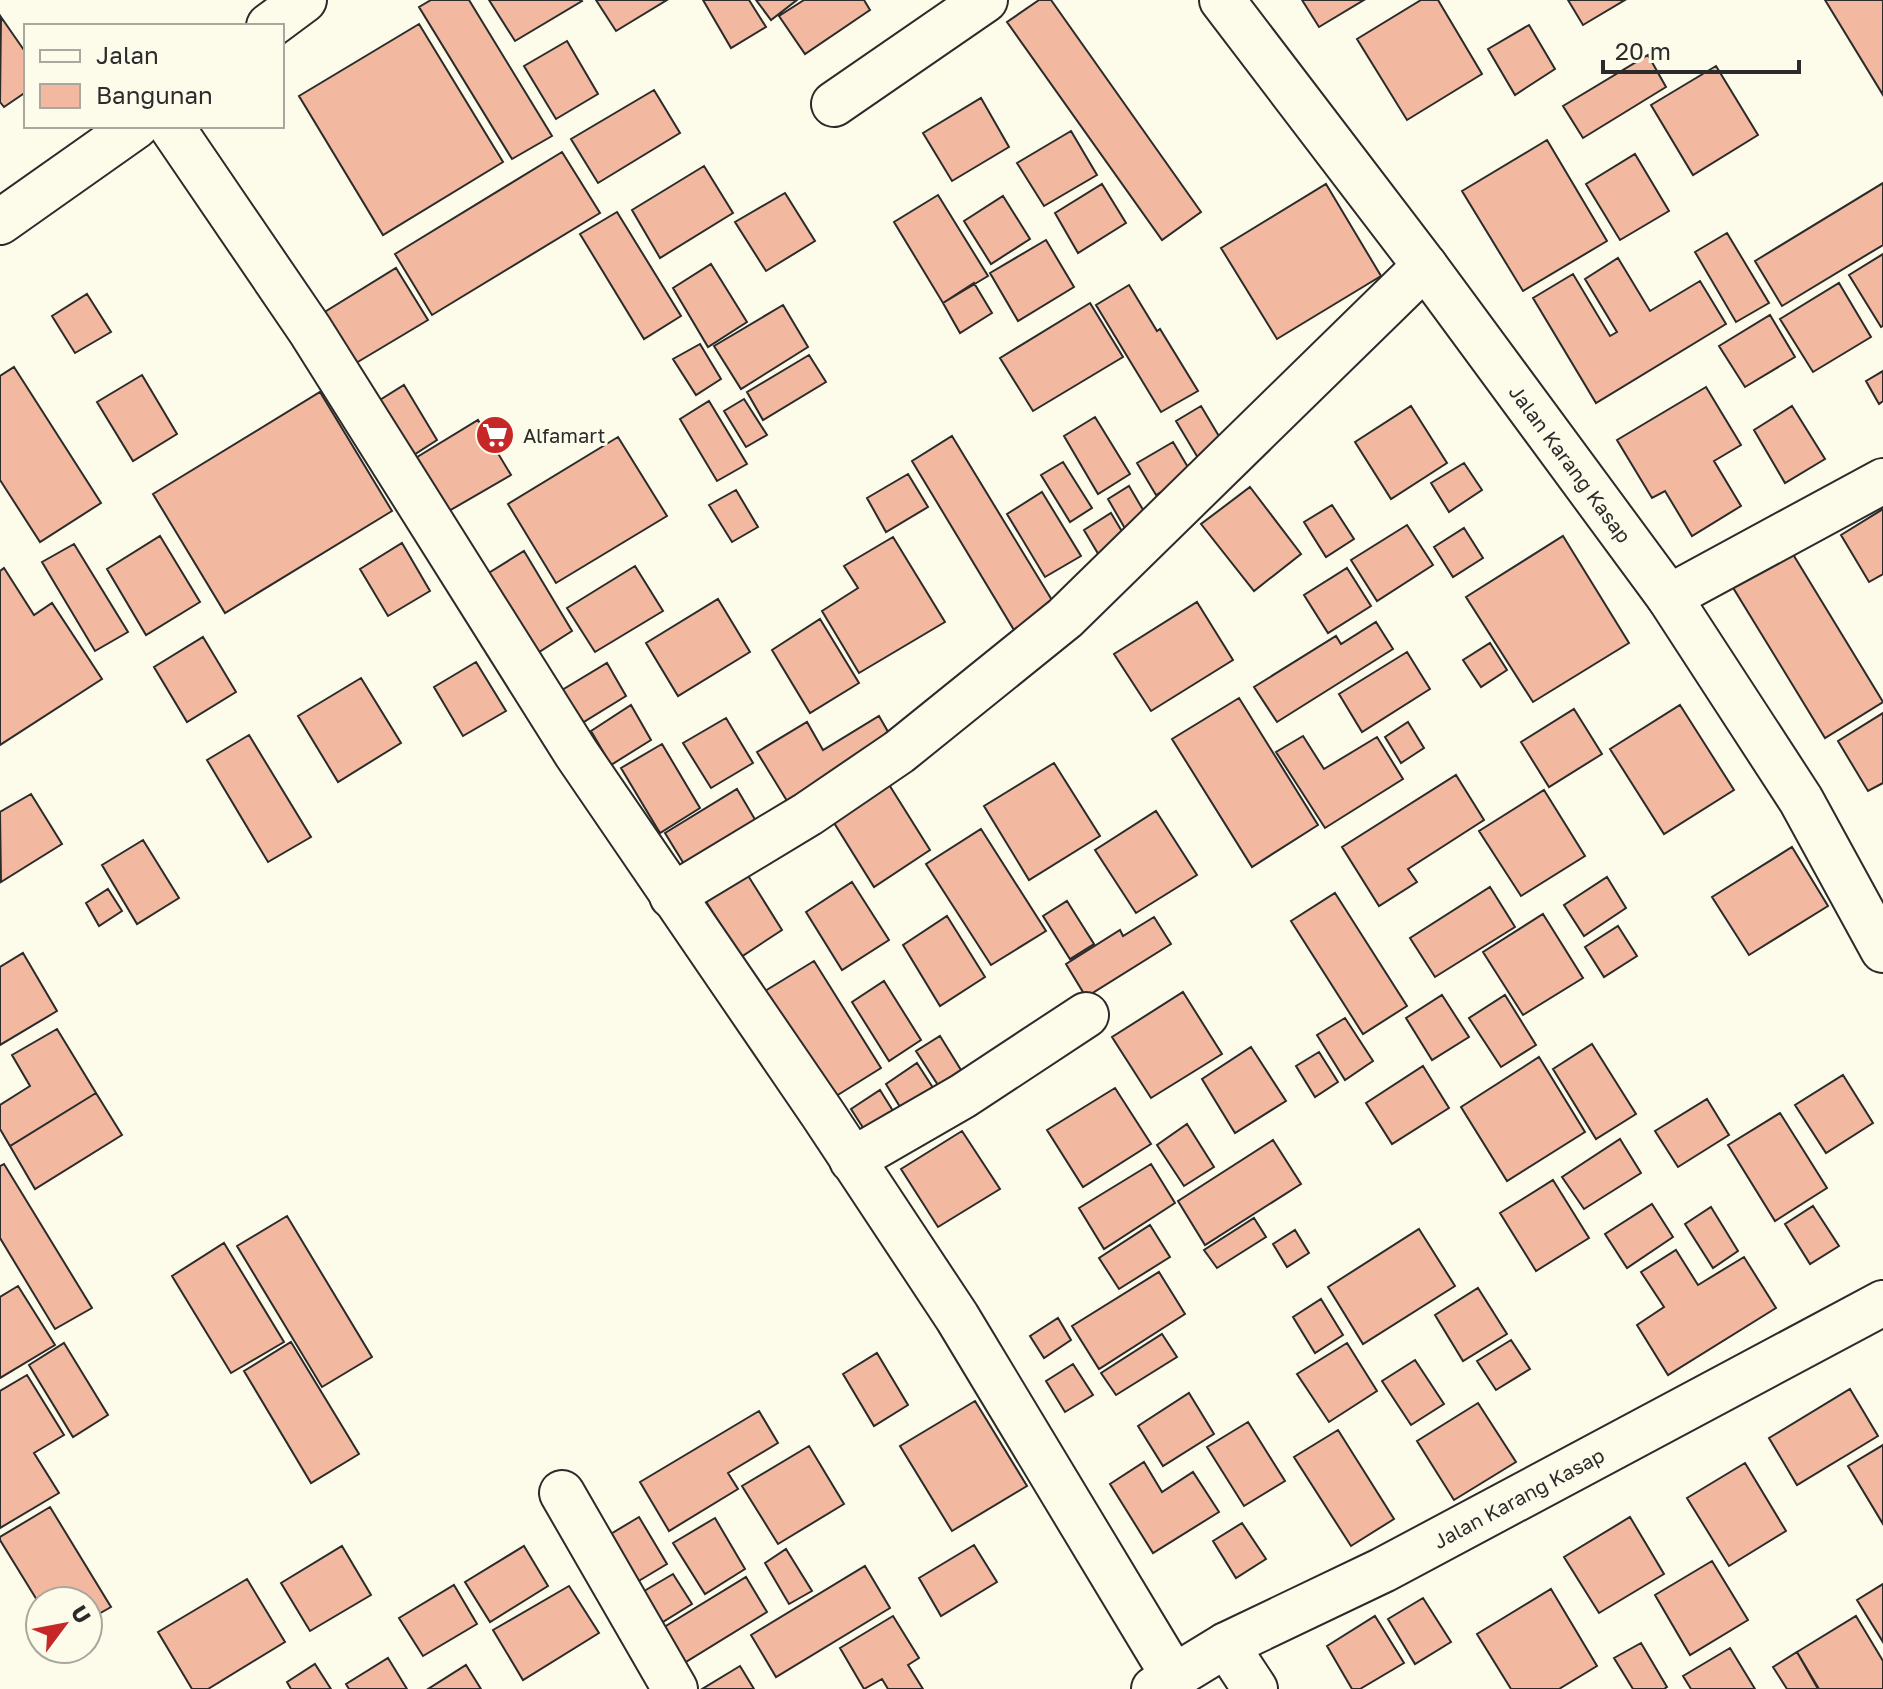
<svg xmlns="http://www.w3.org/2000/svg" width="1883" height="1689" viewBox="0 0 1883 1689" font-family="'Golos Text',sans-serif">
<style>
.building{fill:#f2b8a0;stroke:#2b2b2b;stroke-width:2}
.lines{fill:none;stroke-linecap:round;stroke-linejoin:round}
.minor-casing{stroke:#2b2b2b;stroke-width:48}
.highway-casing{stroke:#2b2b2b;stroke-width:48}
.minor{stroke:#fdfbea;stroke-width:44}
.highway{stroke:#fdfbea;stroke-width:44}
.labels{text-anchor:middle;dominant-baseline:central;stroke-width:6;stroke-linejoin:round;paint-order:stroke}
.poi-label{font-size:20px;fill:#2b2b2b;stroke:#fdfbea;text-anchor:start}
.street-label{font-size:20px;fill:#2b2b2b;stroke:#fdfbea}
</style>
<rect width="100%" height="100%" fill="#fdfbea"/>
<!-- building -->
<path class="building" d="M431,0H469L552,136L512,159L419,7Z
M489,0H581L582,1L515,41Z
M596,0H667L616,31Z
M703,0H749L766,27L731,48Z
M756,0H797L771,20Z
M804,0H864L870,10L805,54L779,16Z
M1039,0H1051L1201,212L1162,240L1007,22Z
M1302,0H1364L1319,27Z
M1421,0H1438L1482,74L1407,120L1357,39Z
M1568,0H1625L1583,25Z
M1825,0H1883V95Z
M1,17L26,53V92L4,107L0,102Z
M419,24L503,162L383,235L299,96Z
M1529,25L1555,69L1515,95L1488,49Z
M567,41L598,94L556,119L524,66Z
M1648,55L1666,87L1583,138L1563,106Z
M1716,66L1758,135L1693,175L1651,105Z
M654,90L680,133L598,183L571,139Z
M981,98L1009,147L952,181L923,133Z
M1071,131L1097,175L1044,206L1017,163Z
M1547,140L1607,241L1523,291L1462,191Z
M562,152L600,213L432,315L395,254Z
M1635,154L1669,211L1620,240L1586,184Z
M704,166L733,213L660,258L632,210Z
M1883,183V245L1782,306L1755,261Z
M1102,184L1126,223L1078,253L1055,213Z
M1326,184L1381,276L1277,339L1221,248Z
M785,193L815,241L766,271L735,222Z
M938,195L988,276L943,303L894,222Z
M1003,196L1030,239L991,264L964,221Z
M617,212L681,316L644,339L580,234Z
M1727,233L1769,303L1736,322L1695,252Z
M1046,240L1074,287L1018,321L990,273Z
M1883,254V326L1881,327L1849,275Z
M1618,258L1650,311L1700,281L1726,324L1596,403L1533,298L1573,274L1610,336L1617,332L1585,279Z
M711,264L747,322L708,347L673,288Z
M396,268L428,320L341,372L310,321Z
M974,283L992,313L960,333L943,303Z
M1839,283L1871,337L1813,372L1780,319Z
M1129,285L1157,331L1160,329L1198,391L1161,412L1096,305Z
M87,294L111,332L75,353L52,316Z
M1090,303L1123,357L1033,411L1000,358Z
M783,305L808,347L741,389L714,346Z
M1770,315L1795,357L1745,387L1719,346Z
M700,344L721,379L696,395L673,359Z
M809,355L826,382L763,420L747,392Z
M14,367L101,503L40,542L0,480V376Z
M1883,371V401L1879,404L1866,381Z
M142,375L177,434L133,461L97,402Z
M404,385L437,440L409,458L375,403Z
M1706,387L1741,445L1714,461L1741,506L1692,536L1665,491L1652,498L1617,440Z
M320,392L392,511L225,613L153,494Z
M744,399L767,435L746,447L724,411Z
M709,401L747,464L717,481L680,419Z
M1201,406L1229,453L1204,468L1176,421Z
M1411,406L1447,463L1391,499L1355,442Z
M1792,406L1825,459L1785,483L1754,430Z
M1095,417L1130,474L1098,494L1064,436Z
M478,420L511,475L442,515L409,462Z
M952,436L1058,610L1017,635L912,461Z
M618,437L667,516L556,583L508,504Z
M1173,442L1192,474L1156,495L1137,463Z
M1063,462L1092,508L1070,522L1041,475Z
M1464,463L1482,490L1449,512L1431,483Z
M908,474L928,507L886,532L867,498Z
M1129,486L1149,520L1127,532L1108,499Z
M1250,487L1301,554L1254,591L1201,524Z
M736,490L758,527L732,542L709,505Z
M1042,492L1081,556L1045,577L1007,514Z
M1332,505L1354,539L1326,557L1304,522Z
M1883,509V574L1869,582L1841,535Z
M1111,513L1133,550L1106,567L1084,530Z
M1407,525L1433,565L1377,601L1351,560Z
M1464,528L1483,558L1453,577L1434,547Z
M160,536L200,602L146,635L107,569Z
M1563,536L1629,643L1533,702L1466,597Z
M893,537L945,622L859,673L822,611L858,588L844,566Z
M402,543L430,591L388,616L360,569Z
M74,544L128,632L95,651L42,562Z
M524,551L572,631L536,654L487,574Z
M1791,551L1883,702L1825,738L1732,586Z
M635,566L663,611L595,652L567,608Z
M4,568L34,615L52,603L102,679L0,745V571Z
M1347,568L1371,606L1328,633L1304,595Z
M718,599L750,652L678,696L646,643Z
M1197,602L1233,660L1151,711L1114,654Z
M820,619L859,683L810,713L772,650Z
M1376,622L1393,649L1277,722L1254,687L1336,636L1341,644Z
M203,637L236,692L187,722L154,667Z
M1490,643L1507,670L1481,687L1463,660Z
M1407,652L1430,689L1362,732L1339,694Z
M476,662L506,711L463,736L434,687Z
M607,663L626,696L582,723L562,690Z
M361,678L401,743L338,782L298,716Z
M1239,698L1318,825L1252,867L1172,739Z
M631,705L651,740L611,765L591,731Z
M1680,705L1734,790L1664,834L1610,749Z
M1574,709L1602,754L1549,787L1521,742Z
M1883,713V783L1868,791L1838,741Z
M879,716L899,751L795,814L757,752L807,722L823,750Z
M726,718L753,763L711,788L683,743Z
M1408,722L1424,748L1401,763L1385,737Z
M249,735L311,837L268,862L207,760Z
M1303,736L1324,769L1377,737L1403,779L1325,828L1276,752Z
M662,744L700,808L660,833L621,768Z
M1054,763L1100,836L1029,880L984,806Z
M883,775L930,850L874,887L826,810Z
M1456,775L1484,820L1408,869L1417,882L1379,906L1342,847Z
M737,789L763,833L692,877L665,833Z
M1544,790L1585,856L1521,896L1479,831Z
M31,794L62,844L1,882L0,812Z
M1156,811L1197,875L1136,913L1095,850Z
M981,829L1046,931L991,965L926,864Z
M143,840L179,898L137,924L102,865Z
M1792,847L1828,906L1749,955L1712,897Z
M742,866L782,930L741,957L700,892Z
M1607,877L1626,908L1584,936L1564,905Z
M852,882L889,940L842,970L806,912Z
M1490,887L1515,927L1435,977L1410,938Z
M108,889L122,911L99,926L86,903Z
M1335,893L1407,1006L1363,1034L1291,921Z
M1067,901L1094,944L1070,959L1043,916Z
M1543,914L1583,978L1523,1015L1483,952Z
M947,916L985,977L940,1006L903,945Z
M1154,917L1171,944L1086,997L1066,964L1120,930L1123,936Z
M1618,926L1637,956L1604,977L1585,947Z
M23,953L57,1011L0,1045V967Z
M814,961L881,1068L833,1098L765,991Z
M884,981L921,1040L889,1061L852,1002Z
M1183,992L1222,1054L1151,1098L1112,1037Z
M1442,995L1469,1037L1432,1060L1406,1018Z
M1505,995L1536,1045L1501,1067L1469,1018Z
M1345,1018L1373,1061L1345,1080L1317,1035Z
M57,1029L96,1093L10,1146L0,1129V1105L30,1086L12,1055Z
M940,1036L961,1070L938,1085L916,1051Z
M1592,1044L1636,1114L1596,1139L1553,1069Z
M1251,1047L1286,1101L1235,1133L1202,1079Z
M1319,1052L1338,1082L1315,1097L1296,1066Z
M1539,1057L1585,1132L1507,1181L1461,1107Z
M917,1063L937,1094L905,1115L886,1084Z
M1423,1066L1449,1108L1392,1144L1366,1103Z
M1843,1075L1873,1123L1826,1153L1795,1105Z
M1115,1088L1151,1144L1083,1187L1047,1130Z
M880,1090L898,1119L869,1137L851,1109Z
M96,1093L122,1135L35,1189L10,1146Z
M1707,1099L1729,1135L1678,1167L1655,1131Z
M1780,1113L1827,1188L1775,1221L1728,1145Z
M1187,1124L1214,1167L1184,1186L1157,1145Z
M962,1131L1000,1189L938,1227L901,1169Z
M1620,1139L1641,1173L1584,1209L1562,1177Z
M1273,1140L1301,1184L1205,1245L1178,1201Z
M4,1164L92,1308L55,1329L0,1238V1166Z
M1151,1164L1175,1203L1104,1249L1079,1208Z
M1553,1180L1589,1238L1536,1271L1500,1213Z
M1652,1204L1673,1237L1627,1268L1605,1234Z
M1813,1206L1839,1246L1810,1264L1785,1224Z
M1711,1207L1738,1251L1713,1268L1685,1224Z
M287,1216L372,1357L322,1387L237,1246Z
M1254,1218L1266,1237L1217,1268L1204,1250Z
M1150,1225L1170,1257L1119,1289L1099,1258Z
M1419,1229L1455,1286L1363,1344L1328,1287Z
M1295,1230L1309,1253L1287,1267L1273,1244Z
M224,1243L284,1342L231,1373L172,1276Z
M1676,1250L1698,1285L1744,1257L1776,1308L1668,1375L1637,1325L1664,1307L1641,1272Z
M1159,1272L1185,1314L1099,1369L1072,1326Z
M18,1286L55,1345L0,1378V1297Z
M1478,1288L1507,1334L1463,1361L1435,1315Z
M1321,1299L1343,1335L1315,1353L1293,1317Z
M1058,1318L1071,1340L1044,1358L1030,1336Z
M1162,1334L1177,1357L1116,1395L1101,1373Z
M1511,1340L1530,1369L1496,1390L1477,1361Z
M291,1342L359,1454L311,1483L244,1371Z
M64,1343L108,1415L73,1437L29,1365Z
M1347,1343L1377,1391L1329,1422L1297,1374Z
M877,1353L908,1405L874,1426L843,1374Z
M1415,1360L1444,1404L1411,1425L1382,1381Z
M1073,1364L1093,1395L1065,1412L1046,1381Z
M27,1375L64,1435L34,1453L59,1493L0,1528V1391Z
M1850,1389L1878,1436L1797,1485L1769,1438Z
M1189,1393L1214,1434L1163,1466L1138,1426Z
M975,1401L1027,1486L952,1531L900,1446Z
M1478,1403L1516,1462L1454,1500L1417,1441Z
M759,1411L778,1443L728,1473L738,1489L669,1531L640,1482Z
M1248,1422L1285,1481L1244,1506L1207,1447Z
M1338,1430L1394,1519L1351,1546L1294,1457Z
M1883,1445V1524L1848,1466Z
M809,1446L844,1504L778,1544L742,1486Z
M1144,1462L1162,1492L1193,1472L1219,1512L1153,1553L1110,1484Z
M1745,1463L1786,1531L1729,1566L1687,1498Z
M50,1507L111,1607L88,1620V1601H40V1605L0,1540V1537Z
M639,1517L667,1564L627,1588L599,1541Z
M1630,1517L1664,1574L1599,1613L1564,1557Z
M715,1518L745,1569L705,1594L673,1543Z
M1242,1523L1266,1559L1236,1578L1213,1541Z
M974,1545L997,1582L941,1616L919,1578Z
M342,1546L371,1595L310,1631L281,1583Z
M524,1546L548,1586L490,1622L465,1582Z
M786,1549L812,1591L789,1604L765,1563Z
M1712,1561L1748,1620L1690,1655L1655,1595Z
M865,1566L890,1608L776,1677L751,1635Z
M673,1574L692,1604L653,1628L634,1597Z
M746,1577L767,1612L676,1668L656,1632Z
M247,1579L285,1642L208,1689H192L158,1632Z
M1883,1584V1642L1857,1600Z
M454,1585L477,1624L423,1656L399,1618Z
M569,1586L599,1633L523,1680L493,1630Z
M1551,1589L1597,1666L1559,1689H1511L1477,1634Z
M1423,1598L1451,1642L1415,1664L1388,1619Z
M893,1616L919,1658L908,1665L923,1689H888L882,1679L864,1689L840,1648Z
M1375,1616L1404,1663L1360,1689H1352L1327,1646Z
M1856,1616L1883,1661V1689H1818L1797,1652Z
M1641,1643L1667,1687L1664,1689H1633L1614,1658Z
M1730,1648L1755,1689H1691L1683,1676Z
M1797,1652L1819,1689H1787L1773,1667Z
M388,1658L407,1689H349L346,1684Z
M315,1664L331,1689H291L287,1682Z
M466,1665L481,1689H428Z
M740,1666L754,1689H702Z"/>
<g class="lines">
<!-- minor casing -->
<g class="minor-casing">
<g id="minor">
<path id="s1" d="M1222,0L1425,266L1669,597L1801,800L1883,950"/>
<path d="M834,104L985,0"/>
<path d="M171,126L310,330L576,753L822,1113L957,1317L1174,1677"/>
<path d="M1669,597L1883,481"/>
<path d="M672,896L808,814L899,752L1065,618L1425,266"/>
<path d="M852,1160L963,1096L1086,1015"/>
<path d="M562,1493L675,1689"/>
<path d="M1226,1645L1255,1689"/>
<path id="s2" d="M1154,1689L1226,1645L1383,1570L1883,1303"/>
</g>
</g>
<!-- highway casing -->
<g class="highway-casing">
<path id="highway" d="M269,26L304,0
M0,222L136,126"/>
</g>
<!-- minor -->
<use href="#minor" class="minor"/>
<!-- highway -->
<use href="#highway" class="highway"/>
</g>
<!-- icons -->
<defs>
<g id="supermarket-disc" transform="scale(2)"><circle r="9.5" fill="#c62828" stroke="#fdfbea"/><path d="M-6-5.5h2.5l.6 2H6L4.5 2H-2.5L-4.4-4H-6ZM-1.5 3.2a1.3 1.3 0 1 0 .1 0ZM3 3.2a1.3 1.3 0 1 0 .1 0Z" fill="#fff"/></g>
</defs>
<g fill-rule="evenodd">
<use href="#supermarket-disc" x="495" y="435"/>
</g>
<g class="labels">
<!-- poi labels -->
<g class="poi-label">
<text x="523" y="435">Alfamart</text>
</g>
<!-- street labels -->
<g class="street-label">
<text stroke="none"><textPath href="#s1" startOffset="580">Jalan Karang Kasap</textPath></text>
<text stroke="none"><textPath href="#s2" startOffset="412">Jalan Karang Kasap</textPath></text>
</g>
</g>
<!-- legend -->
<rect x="24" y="24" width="260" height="104" fill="#fdfbea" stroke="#a9a89e" stroke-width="2"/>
<rect x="40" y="50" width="40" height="12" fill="#fdfbea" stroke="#a9a89e" stroke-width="2"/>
<text x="96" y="64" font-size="24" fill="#2b2b2b">Jalan</text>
<rect x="40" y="84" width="40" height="24" fill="#f2b8a0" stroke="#a9a89e" stroke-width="2"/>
<text x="96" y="104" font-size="24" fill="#2b2b2b">Bangunan</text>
<!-- north arrow -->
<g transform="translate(64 1625) rotate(58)"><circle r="38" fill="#fdfbea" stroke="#a9a89e" stroke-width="2"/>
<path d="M0-6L14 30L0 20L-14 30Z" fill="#c62828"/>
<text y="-12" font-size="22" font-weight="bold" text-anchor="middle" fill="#2b2b2b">U</text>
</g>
<!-- scale -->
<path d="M1603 60v12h196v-12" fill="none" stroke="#2b2b2b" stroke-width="4"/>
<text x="1615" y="60" font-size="24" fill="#2b2b2b" stroke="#fdfbea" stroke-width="6" paint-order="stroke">20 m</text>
</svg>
